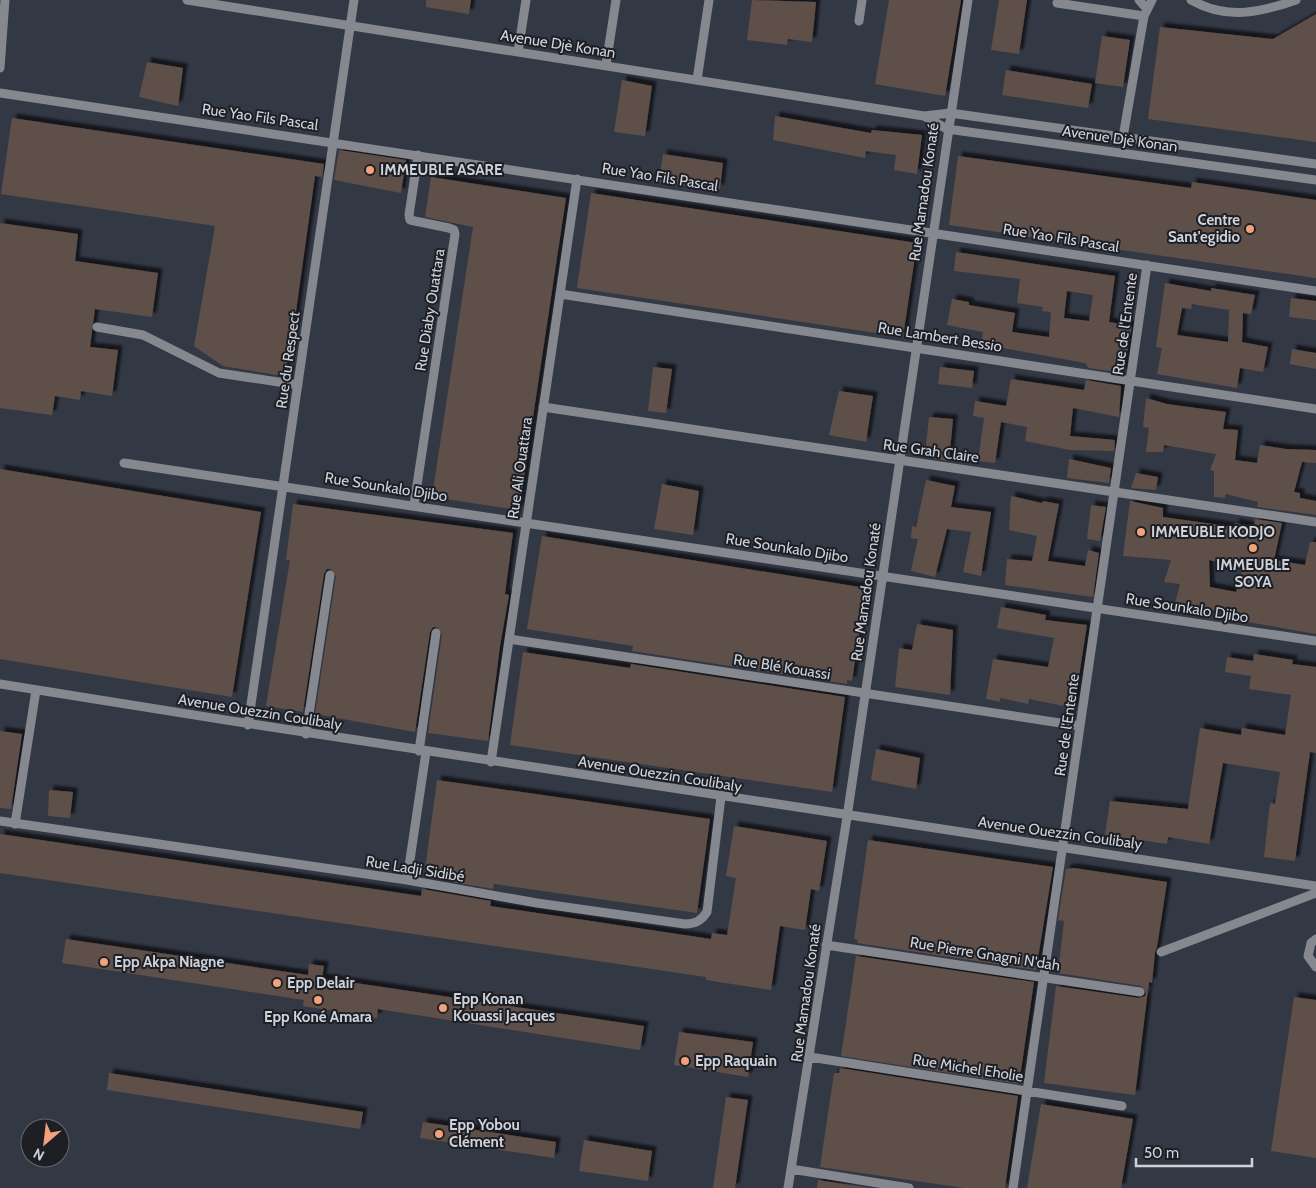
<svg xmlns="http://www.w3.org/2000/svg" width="1316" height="1188" viewBox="0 0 1316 1188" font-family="Cabin,sans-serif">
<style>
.building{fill:#5f4f48;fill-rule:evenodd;filter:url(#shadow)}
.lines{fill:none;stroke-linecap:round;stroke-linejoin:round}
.minor{stroke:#85888f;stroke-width:9}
.poi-dot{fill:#f0a27a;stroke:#1d1f25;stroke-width:2}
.labels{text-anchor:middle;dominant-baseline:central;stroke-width:4;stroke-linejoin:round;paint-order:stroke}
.street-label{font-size:15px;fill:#ced2da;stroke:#1d1f25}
.poi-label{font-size:15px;font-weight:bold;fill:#ced2da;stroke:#1d1f25;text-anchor:start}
</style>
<defs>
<filter id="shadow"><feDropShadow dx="4.5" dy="-4.5" stdDeviation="1" flood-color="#0009"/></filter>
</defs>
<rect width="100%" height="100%" fill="#333845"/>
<!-- building -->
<path class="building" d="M426,0H471L469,14L426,7Z
M752,0L816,2L812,42L788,39L787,45L747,40Z
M889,0H961L945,96L875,84Z
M999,0H1027L1019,54L991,50Z
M1316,14V142L1148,119L1160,27L1273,39Z
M1102,36L1130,40L1123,87L1095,83Z
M147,62L183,68L178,106L139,97Z
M1006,70L1092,84L1088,108L1002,95Z
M622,80L652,86L645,136L614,132Z
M775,116L871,133L872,130L922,135L917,174L894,170L896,155L866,151L865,158L773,140Z
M12,118L324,164L322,177L315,176L290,354L283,376L223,366L194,346L215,226L1,194Z
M339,150L406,160L401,193L334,180Z
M663,154L723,163L720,189L659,182Z
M958,156L1191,188L1192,182L1316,200V278L949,225Z
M431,177L566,198L519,510L432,497L473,227L425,217Z
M591,193L917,243L903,337L577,288Z
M0,223L78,234L75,261L158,273L152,317L95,309L90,347L118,350L112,396L81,391L80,400L55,396L52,415L0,408Z
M956,252L1115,276L1109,322L1132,326L1123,373L1089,368L1085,363L981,344L983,332L947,325L952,299L969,302V305L1015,313L1012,332L1049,337L1051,312L1042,311L1043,307L1017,303L1020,279L954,271ZM1067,291L1093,295L1089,321L1064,318Z
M1165,283L1211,291V288L1255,295L1251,314L1243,313L1242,342L1268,347L1263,372L1240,368L1237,388L1157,374L1162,348L1156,347ZM1192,304L1229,310L1228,342L1177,335L1182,308L1191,309Z
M1291,298L1316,301V320L1289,317Z
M1292,349L1316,353V369L1290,364Z
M653,367L672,369L666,413L648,411Z
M940,367L974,371L972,388L938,384Z
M1011,379L1084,390L1086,380L1121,386L1119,417L1073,408L1070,436L1115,440L1114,451L1070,450L1025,441L1027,427L1001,422L995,463L978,461L984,418L973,416L975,401L1006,406Z
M839,391L873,396L866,442L829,435Z
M1146,398L1167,404L1226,412L1223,429L1238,430L1235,460L1257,463L1260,445L1286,449L1316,450V463L1302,462L1294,492L1300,493V498L1316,501V515L1257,507L1258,502L1226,494L1225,498L1214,497V471L1210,470L1216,454L1164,445L1163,452H1146L1149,428L1143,427Z
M929,417L953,419L949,461L925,457Z
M1069,459L1111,468L1109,483L1067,478Z
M0,469L261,512L232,697L0,659Z
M1136,473L1158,477L1156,490L1131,488Z
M926,480L955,486L951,507L991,512L981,576L963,572L971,532L947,529L935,577L911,571L918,539L911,538L912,526L916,527Z
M662,484L699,491L693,535L654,529Z
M1011,496L1042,503L1043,501L1059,504L1048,561L1085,566L1088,550L1099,553L1093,597L1005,585L1007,559L1032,561L1037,536L1009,530Z
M1130,501L1163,508V517L1234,527L1235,523L1254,527L1255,519L1282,523L1274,560L1305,565L1310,542H1316V634L1231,619L1232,613L1207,609V613L1174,607L1180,584L1164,582L1171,560L1123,556ZM1209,560L1243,568L1236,592L1210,587Z
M293,504L513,533L505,594L509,595L500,646L488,741L428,733L442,634L437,627H433L430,632L415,732L315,714L336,576L331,569H327L324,574L303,712L266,706L290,560H286Z
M1091,505L1106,507L1100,541L1087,539Z
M542,536L866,588L852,681L847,680V684L632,651L633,646L527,629Z
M1001,607L1046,615L1045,620L1087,625L1074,708L1029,699L1028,704L1000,698V702L986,699L993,659L1048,667L1054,638L997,628Z
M917,624L953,630L950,695L895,687L899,648L912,650Z
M523,652L630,668L631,664L845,697L832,792L510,745Z
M1254,654L1293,660L1292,664L1316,667V753L1310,752L1295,861L1264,857L1270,803L1275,804L1280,772L1223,763L1209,844L1168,837L1167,844L1105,835L1110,801L1188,809L1200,728L1241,735L1242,728L1285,735L1291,695L1249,689L1251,676L1225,672L1227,657L1253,661Z
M0,731L22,734L11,809L0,808Z
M876,749L920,758L916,789L871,780Z
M437,780L710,819L697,913L494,884L493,889L424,877Z
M49,790L73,792L70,818L48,816Z
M734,826L827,841L819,891L811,889L805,930L780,926L771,990L706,980V977L0,873V834L421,896L422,889L491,901L490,906L711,939L712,933L727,935L736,878L726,876Z
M868,840L1053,867L1036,970L857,943L858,940L854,939Z
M1074,868L1167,882L1157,947L1155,952L1152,983L1149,982L1135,1095L1044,1083L1056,986L1139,998L1145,996L1146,992L1141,986L1058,973L1064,921L1058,920L1066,869Z
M66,939L308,975L309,964L324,966L322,978L644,1026L640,1050L378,1009L377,1018L303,1006L304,1000L62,963Z
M856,956L1034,982L1019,1084L841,1056Z
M1294,997L1316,1000V1158L1271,1151Z
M679,1032L753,1042L748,1077L674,1065Z
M840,1068L1018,1096L1005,1188H964L820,1167L834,1073H839Z
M109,1073L363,1112L360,1129L107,1090Z
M726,1097L748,1100L735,1188H713Z
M1041,1104L1133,1119L1121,1188H1027Z
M423,1122L556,1142L554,1158L420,1138Z
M584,1140L652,1151L648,1181L579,1171Z
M818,1180L870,1188H817Z"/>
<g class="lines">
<!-- minor -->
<path class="minor" d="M187,0L924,116L950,113L1316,164
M1139,0L1147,9
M1191,0C1227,20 1259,13 1296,0
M1057,3L1144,16
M859,21L862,0
M518,52L526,0
M606,65L616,0
M0,68L5,0
M697,80L709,0
M0,93L1316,291
M924,116L947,129L1316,180
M1123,137L1144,16L1152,0
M560,294L1316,409
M97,327L143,335L219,373L298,385
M543,407L1316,522
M124,463L1316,641
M414,505L455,234L454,230L449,228L410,220L409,215L418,155
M509,639L1080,726
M0,684C438,755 877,819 1316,886
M248,725L354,0
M306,734L330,575
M419,751L436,633
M491,762L577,179
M0,821L407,880L537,903L685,924C695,924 701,921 707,912L721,797
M15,824L36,690
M407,880L426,752
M1316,939L1311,943L1308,956L1316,967
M826,945L1140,992
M1161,952L1316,893
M810,1057L1122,1106
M791,1169L909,1188
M788,1188L847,817L968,0
M1013,1188L1147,265"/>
</g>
<!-- markers -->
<g class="poi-dot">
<circle cx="370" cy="170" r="5"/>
<circle cx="1250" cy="229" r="5"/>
<circle cx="1141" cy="532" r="5"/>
<circle cx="1253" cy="548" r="5"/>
<circle cx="104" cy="962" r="5"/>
<circle cx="277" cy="983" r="5"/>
<circle cx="318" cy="1000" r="5"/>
<circle cx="443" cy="1008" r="5"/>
<circle cx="685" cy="1061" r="5"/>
<circle cx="439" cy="1134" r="5"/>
</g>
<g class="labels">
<!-- street labels -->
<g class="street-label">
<text transform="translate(558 44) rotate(9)">Avenue Djè Konan</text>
<text transform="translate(260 117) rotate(8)">Rue Yao Fils Pascal</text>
<text transform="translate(1120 139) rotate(8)">Avenue Djè Konan</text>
<text transform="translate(660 177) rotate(9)">Rue Yao Fils Pascal</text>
<text transform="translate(924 192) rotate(-82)">Rue Mamadou Konaté</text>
<text transform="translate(1061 238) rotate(9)">Rue Yao Fils Pascal</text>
<text transform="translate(430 310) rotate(-81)">Rue Diaby Ouattara</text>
<text transform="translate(1125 324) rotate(-82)">Rue de l'Entente</text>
<text transform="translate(940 337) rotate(9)">Rue Lambert Bessio</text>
<text transform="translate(288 360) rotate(-82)">Rue du Respect</text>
<text transform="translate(931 451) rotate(8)">Rue Grah Claire</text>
<text transform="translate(520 468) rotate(-82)">Rue Ali Ouattara</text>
<text transform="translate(386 487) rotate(9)">Rue Sounkalo Djibo</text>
<text transform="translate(787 548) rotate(9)">Rue Sounkalo Djibo</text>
<text transform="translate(866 592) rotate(-82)">Rue Mamadou Konaté</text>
<text transform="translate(1187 608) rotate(9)">Rue Sounkalo Djibo</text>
<text transform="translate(782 667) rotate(9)">Rue Blé Kouassi</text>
<text transform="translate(260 712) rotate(9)">Avenue Ouezzin Coulibaly</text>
<text transform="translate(1067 725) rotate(-82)">Rue de l'Entente</text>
<text transform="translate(660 774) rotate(9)">Avenue Ouezzin Coulibaly</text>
<text transform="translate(1060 833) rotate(8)">Avenue Ouezzin Coulibaly</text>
<text transform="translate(415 869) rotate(9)">Rue Ladji Sidibé</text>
<text transform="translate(985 954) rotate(9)">Rue Pierre Gnagni N'dah</text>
<text transform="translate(806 993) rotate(-82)">Rue Mamadou Konaté</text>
<text transform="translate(968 1068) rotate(9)">Rue Michel Eholie</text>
</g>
<!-- poi labels -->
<g class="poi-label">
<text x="380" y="170">IMMEUBLE ASARE</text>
<text x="1240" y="220" text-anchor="end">Centre<tspan x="1240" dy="17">Sant'egidio</tspan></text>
<text x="1151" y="532">IMMEUBLE KODJO</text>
<text x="1253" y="565" text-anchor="middle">IMMEUBLE<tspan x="1253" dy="17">SOYA</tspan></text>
<text x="114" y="962">Epp Akpa Niagne</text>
<text x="287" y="983">Epp Delair</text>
<text x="453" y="999">Epp Konan<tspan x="453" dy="17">Kouassi Jacques</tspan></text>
<text x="318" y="1017" text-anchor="middle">Epp Koné Amara</text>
<text x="695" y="1061">Epp Raquain</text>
<text x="449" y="1125">Epp Yobou<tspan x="449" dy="17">Clément</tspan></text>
</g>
</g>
<!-- north arrow -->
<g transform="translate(45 1143) rotate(208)"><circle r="24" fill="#1d1f25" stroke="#64676d"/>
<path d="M0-4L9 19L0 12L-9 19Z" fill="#f0a27a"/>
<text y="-8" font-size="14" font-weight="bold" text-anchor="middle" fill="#ced2da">N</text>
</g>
<!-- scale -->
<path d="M1136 1158v8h116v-8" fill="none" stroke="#ced2da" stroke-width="2.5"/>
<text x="1144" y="1158" font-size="15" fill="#ced2da" stroke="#1d1f25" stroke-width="4" paint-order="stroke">50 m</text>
</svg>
